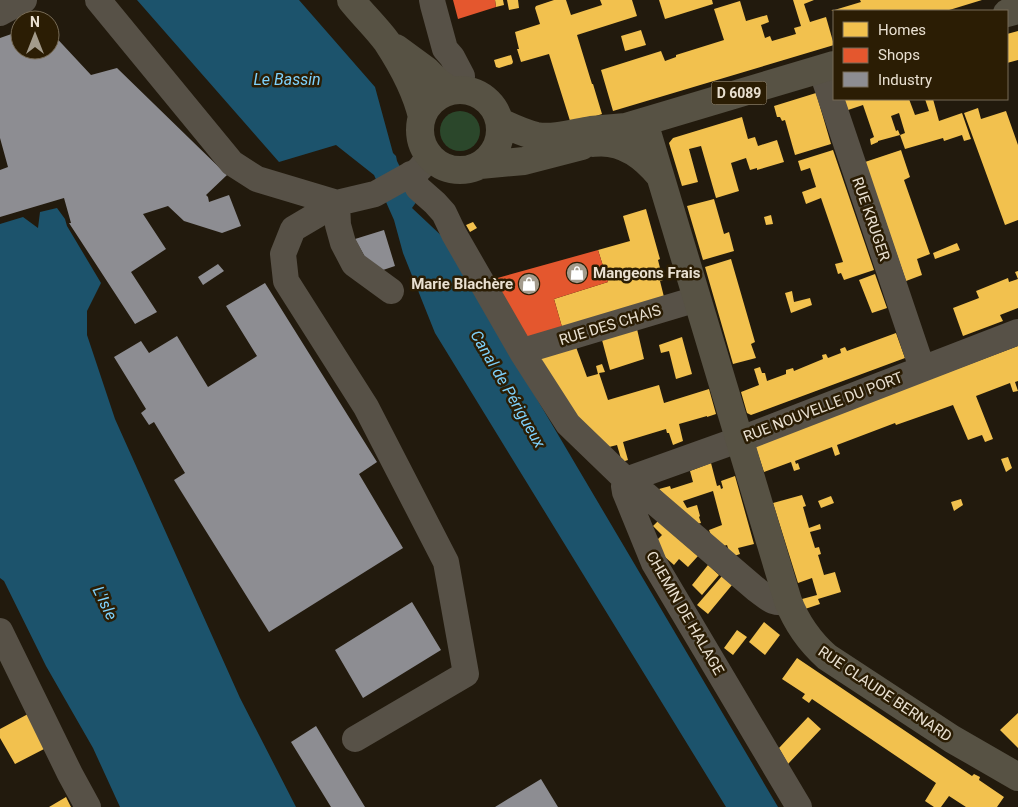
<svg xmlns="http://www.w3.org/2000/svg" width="1018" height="807" viewBox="0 0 1018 807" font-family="Roboto,sans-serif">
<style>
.green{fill:#2b472b}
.water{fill:#1c536c}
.homes{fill:#f2c14e;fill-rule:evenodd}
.shops{fill:#e4572e}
.industry{fill:#8d8d92}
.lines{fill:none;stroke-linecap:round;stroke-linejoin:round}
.minor{stroke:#575147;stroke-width:26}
.major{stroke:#575244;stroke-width:28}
.labels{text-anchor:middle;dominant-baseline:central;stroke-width:5;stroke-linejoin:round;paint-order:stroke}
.shield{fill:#2b1d04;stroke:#b0a694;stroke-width:1}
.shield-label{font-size:14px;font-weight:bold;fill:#e9e0d1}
.street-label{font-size:15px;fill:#e9e0d1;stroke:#2b1d04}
.poi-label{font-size:15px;font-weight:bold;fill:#e9e0d1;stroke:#2b1d04;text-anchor:start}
.water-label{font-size:16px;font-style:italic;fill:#7ed1fc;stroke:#2b1d04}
</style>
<rect width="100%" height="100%" fill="#221a0d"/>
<!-- green -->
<path class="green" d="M440 131a20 20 0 1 1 40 0a20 20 0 1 1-40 0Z"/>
<!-- water -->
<path class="water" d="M137,0H299L375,87L393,153L396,156L397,161L417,201L412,208L446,240L511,355L778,807H726L435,333L403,253L394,220L374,175L336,145L279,162Z
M57,208L65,219L67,226L101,283L87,311V335L115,419L240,698L296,807H120L93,748L46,666L4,581L0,578V224L23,217L38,228L40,212Z"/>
<!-- homes -->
<path class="homes" d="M495,0H503L504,5L496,7Z
M507,0H518L519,8L509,10Z
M554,0H566L571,15L602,5L600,0H632L637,16L577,35L592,84H593L602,114L571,124L549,54L521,62L517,49H519L515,32L540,24L535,8L536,6Z
M659,0H712L713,4L665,19Z
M793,0H814L804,4L810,22L826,17L834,45L613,111L601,70L661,51L665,61L676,57V55L724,40L714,9L740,1L746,21L767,15L769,22L761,25L765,38L770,36L772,41L796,34L794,28L801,26Z
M860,0H982L946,11H831L861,2Z
M641,30L646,45L625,51L621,36Z
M1018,31V60L1007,63V34Z
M511,55L513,62L512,64L499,68L496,67L494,60Z
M816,93L831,144L795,155L785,120L782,121L780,117H777L774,106Z
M844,99H909L915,115L929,111L925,99H933L939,121L962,113L971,139L964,141L962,135L944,141L943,138L905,149L900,135L878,141V142L871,145L870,139L874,137L863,105L848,110ZM899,113L905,133L900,135L898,130L896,131L891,116Z
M978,108L981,119L1006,111L1018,145V220L1005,225L964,113Z
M742,117L748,139L755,137L758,146L777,140L784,162L757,170V168L750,170L746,158L731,163L739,191L716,198L701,146L689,149L698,182L682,186L669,143L673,138Z
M833,150L874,270L844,280L841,273L838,274L835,264L843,262L821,198L806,204L802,192L816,187L810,168L801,171L798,161Z
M901,150L910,177L904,180L930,254L917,259L922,275L906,281L865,162Z
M714,199L724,234L729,232L734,251L703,260L687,206Z
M646,209L660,259L658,260L663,280L660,281L664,297L562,327L554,299L608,282L598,250L630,241L623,216Z
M771,215L773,224L766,225L764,217Z
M473,222L477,228L470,232L466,225Z
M957,243L960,250L935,259L933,253Z
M731,259L755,342L751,344L756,358L733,364L705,267Z
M1018,271V308L1000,315L1003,321L963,336L953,308L979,298L976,291L1008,278L1009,282L1018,279L1015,272Z
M875,274L887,308L872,313L859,280Z
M792,291L794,302L810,298L812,305L791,313L785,293Z
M637,329L644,359L610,370L602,340Z
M896,333L905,358L751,415L747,413L741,392L759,385L754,369L760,367L762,373H765L767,381L786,374V370L793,368L794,371L823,359L822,355L826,354L828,358L841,353L840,349L845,347L847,351Z
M682,337L692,374L676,379L669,351L661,353L659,345Z
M1018,346V381L1015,382L1018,391L1013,392L1010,383L976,396L993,439L985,442L982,435L968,440L953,405L896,425L895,423L837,445L840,454L835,456L832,447L795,461L796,464L798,463L800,469L794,471L791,462L764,472L755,445Z
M576,347L587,377L598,374L596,366L602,364L605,372L599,373L608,400L659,385L664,403L709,389L716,414L707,417V416L679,424L683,441L673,445L669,433H667L666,429L623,442L628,460L622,462L617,445L605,448L576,420L539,358Z
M1008,457L1012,468L1006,472L1001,459Z
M711,463L717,486L720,485L721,489L723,488L721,481L735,476L754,544L738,548L740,554L731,557L727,545L720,547L713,540L709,530L722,525L713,491L683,501L687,508L697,505L700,516L699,517L701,523L692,525L659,489L670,486L671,489L693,482L690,471Z
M802,495L806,506L803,507L809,528L820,524L821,529L810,532L815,548L819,547L821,554L818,555L824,575L835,572L841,592L818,599L820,604L805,609L802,599L817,595L812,578L798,583L773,503Z
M831,496L834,503L821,508L818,501Z
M961,499L963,505L954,511L951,502Z
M658,521L698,556L688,567L679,559L674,565L665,557L656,541L662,535L653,526Z
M708,565L719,575L702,595L692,585Z
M722,576L732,585L708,614L697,605Z
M764,622L780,635L765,655L749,642Z
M737,630L747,637L733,655L724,648Z
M797,658L972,776L974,774L980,777L979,780L1004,797L997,807H966L949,796L941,807H934L925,801L936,783L812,699L809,703L802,698L805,694L782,679Z
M1018,713V748L1000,730Z
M28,714L46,748L15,764L0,738V729Z
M808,717L821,729L788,764L779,748Z
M66,797L71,807H49Z"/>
<!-- shops -->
<path class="shops" d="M453,0H495L496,7L458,19Z
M598,250L608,282L554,299L562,327L527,337L494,279Z"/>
<!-- industry -->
<path class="industry" d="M20,31V50H50V31L91,75L117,68L227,175L206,195L208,197L209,202L229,195L241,226L222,233L184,221L168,206L143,214L166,249L131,272L157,312L135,324L69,223H71L64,198L0,217V170L8,167L0,138V38Z
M384,230L395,266L377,272L370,266L355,239Z
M218,264L224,271L203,285L198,277Z
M265,283L377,462L359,474L403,548L269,632L174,480L185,473L154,422L149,425L141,413L146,409L114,357L141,341L149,353L177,336L208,387L257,356L226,306Z
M412,602L441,650L363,698L335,650Z
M316,726L365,807H331L291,742Z
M541,779L558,807H495Z"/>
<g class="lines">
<!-- minor -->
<path class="minor" d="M98,0L232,163L257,179L337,203
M432,0L433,5L445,49L452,57L462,76L461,90
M0,13L24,0
M821,69L922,368
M411,174L418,188L435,203L444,213L454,234L523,354L568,424L626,480L646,495L757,590C768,598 773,605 788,601
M337,203L338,225L343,243L354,264L391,291
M523,354L533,348L697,299
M626,480L749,436L1018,332
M626,480L624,486L625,492L654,563L799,807
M0,631L70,774L88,807
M355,739L466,674L446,562L366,407L286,281L283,254L293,229L337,203L375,194L411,174C420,172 424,163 429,155"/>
<!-- major -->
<path class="major" d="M351,0C362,14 376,27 387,42C402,65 416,90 422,117
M1007,13L1018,10
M396,48L426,70L439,83L451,91
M420 130a40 40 0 1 1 80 0a40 40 0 1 1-80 0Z
M500,122C511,127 523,133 536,136C554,139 573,133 591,130C602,129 614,128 626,127L834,65
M644,122L788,601C797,624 809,641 827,657L952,739L1018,777
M593,143C621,139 643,155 660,176
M480,165L524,161L582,146"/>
</g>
<!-- icons -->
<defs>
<g id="shop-disc" transform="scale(1.125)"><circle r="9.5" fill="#a39b8c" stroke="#2b1d04"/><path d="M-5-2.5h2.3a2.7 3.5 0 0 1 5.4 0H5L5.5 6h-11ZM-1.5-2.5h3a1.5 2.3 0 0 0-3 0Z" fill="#fff"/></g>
</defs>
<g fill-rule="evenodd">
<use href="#shop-disc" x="577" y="273"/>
<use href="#shop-disc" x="529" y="284"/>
</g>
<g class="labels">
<!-- shield labels -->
<rect class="shield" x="711.5" y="81.5" width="55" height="23" rx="4"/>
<g class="shield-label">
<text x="739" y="93">D 6089</text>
</g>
<!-- street labels -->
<g class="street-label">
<text transform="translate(871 219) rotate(71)">RUE KRUGER</text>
<text transform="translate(610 325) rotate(-17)">RUE DES CHAIS</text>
<text transform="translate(823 407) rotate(-21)">RUE NOUVELLE DU PORT</text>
<text transform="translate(685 613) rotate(60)">CHEMIN DE HALAGE</text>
<text transform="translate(885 694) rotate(34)">RUE CLAUDE BERNARD</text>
</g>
<!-- poi labels -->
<g class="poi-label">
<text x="593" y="273">Mangeons Frais</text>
<text x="513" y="284" text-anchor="end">Marie Blachère</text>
</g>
<!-- water labels -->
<g class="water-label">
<text x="287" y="79">Le Bassin</text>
<text transform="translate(508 389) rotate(60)">Canal de Périgueux</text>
<text transform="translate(105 603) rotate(64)">L'Isle</text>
</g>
</g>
<!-- legend -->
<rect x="833" y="10" width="175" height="90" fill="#2b1d04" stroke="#776b56"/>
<rect x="843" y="22" width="25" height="15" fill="#f2c14e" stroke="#776b56"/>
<text x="878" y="35" font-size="15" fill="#e9e0d1">Homes</text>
<rect x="843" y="48" width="25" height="15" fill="#e4572e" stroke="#776b56"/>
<text x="878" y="60" font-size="15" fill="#e9e0d1">Shops</text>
<rect x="843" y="72" width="25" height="15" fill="#8d8d92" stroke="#776b56"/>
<text x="878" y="85" font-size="15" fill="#e9e0d1">Industry</text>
<!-- north arrow -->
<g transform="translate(35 35)"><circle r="24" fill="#2b1d04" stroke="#776b56"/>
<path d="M0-4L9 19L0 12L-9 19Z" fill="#a39b8c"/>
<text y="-8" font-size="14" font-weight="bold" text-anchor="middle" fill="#e9e0d1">N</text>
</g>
</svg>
